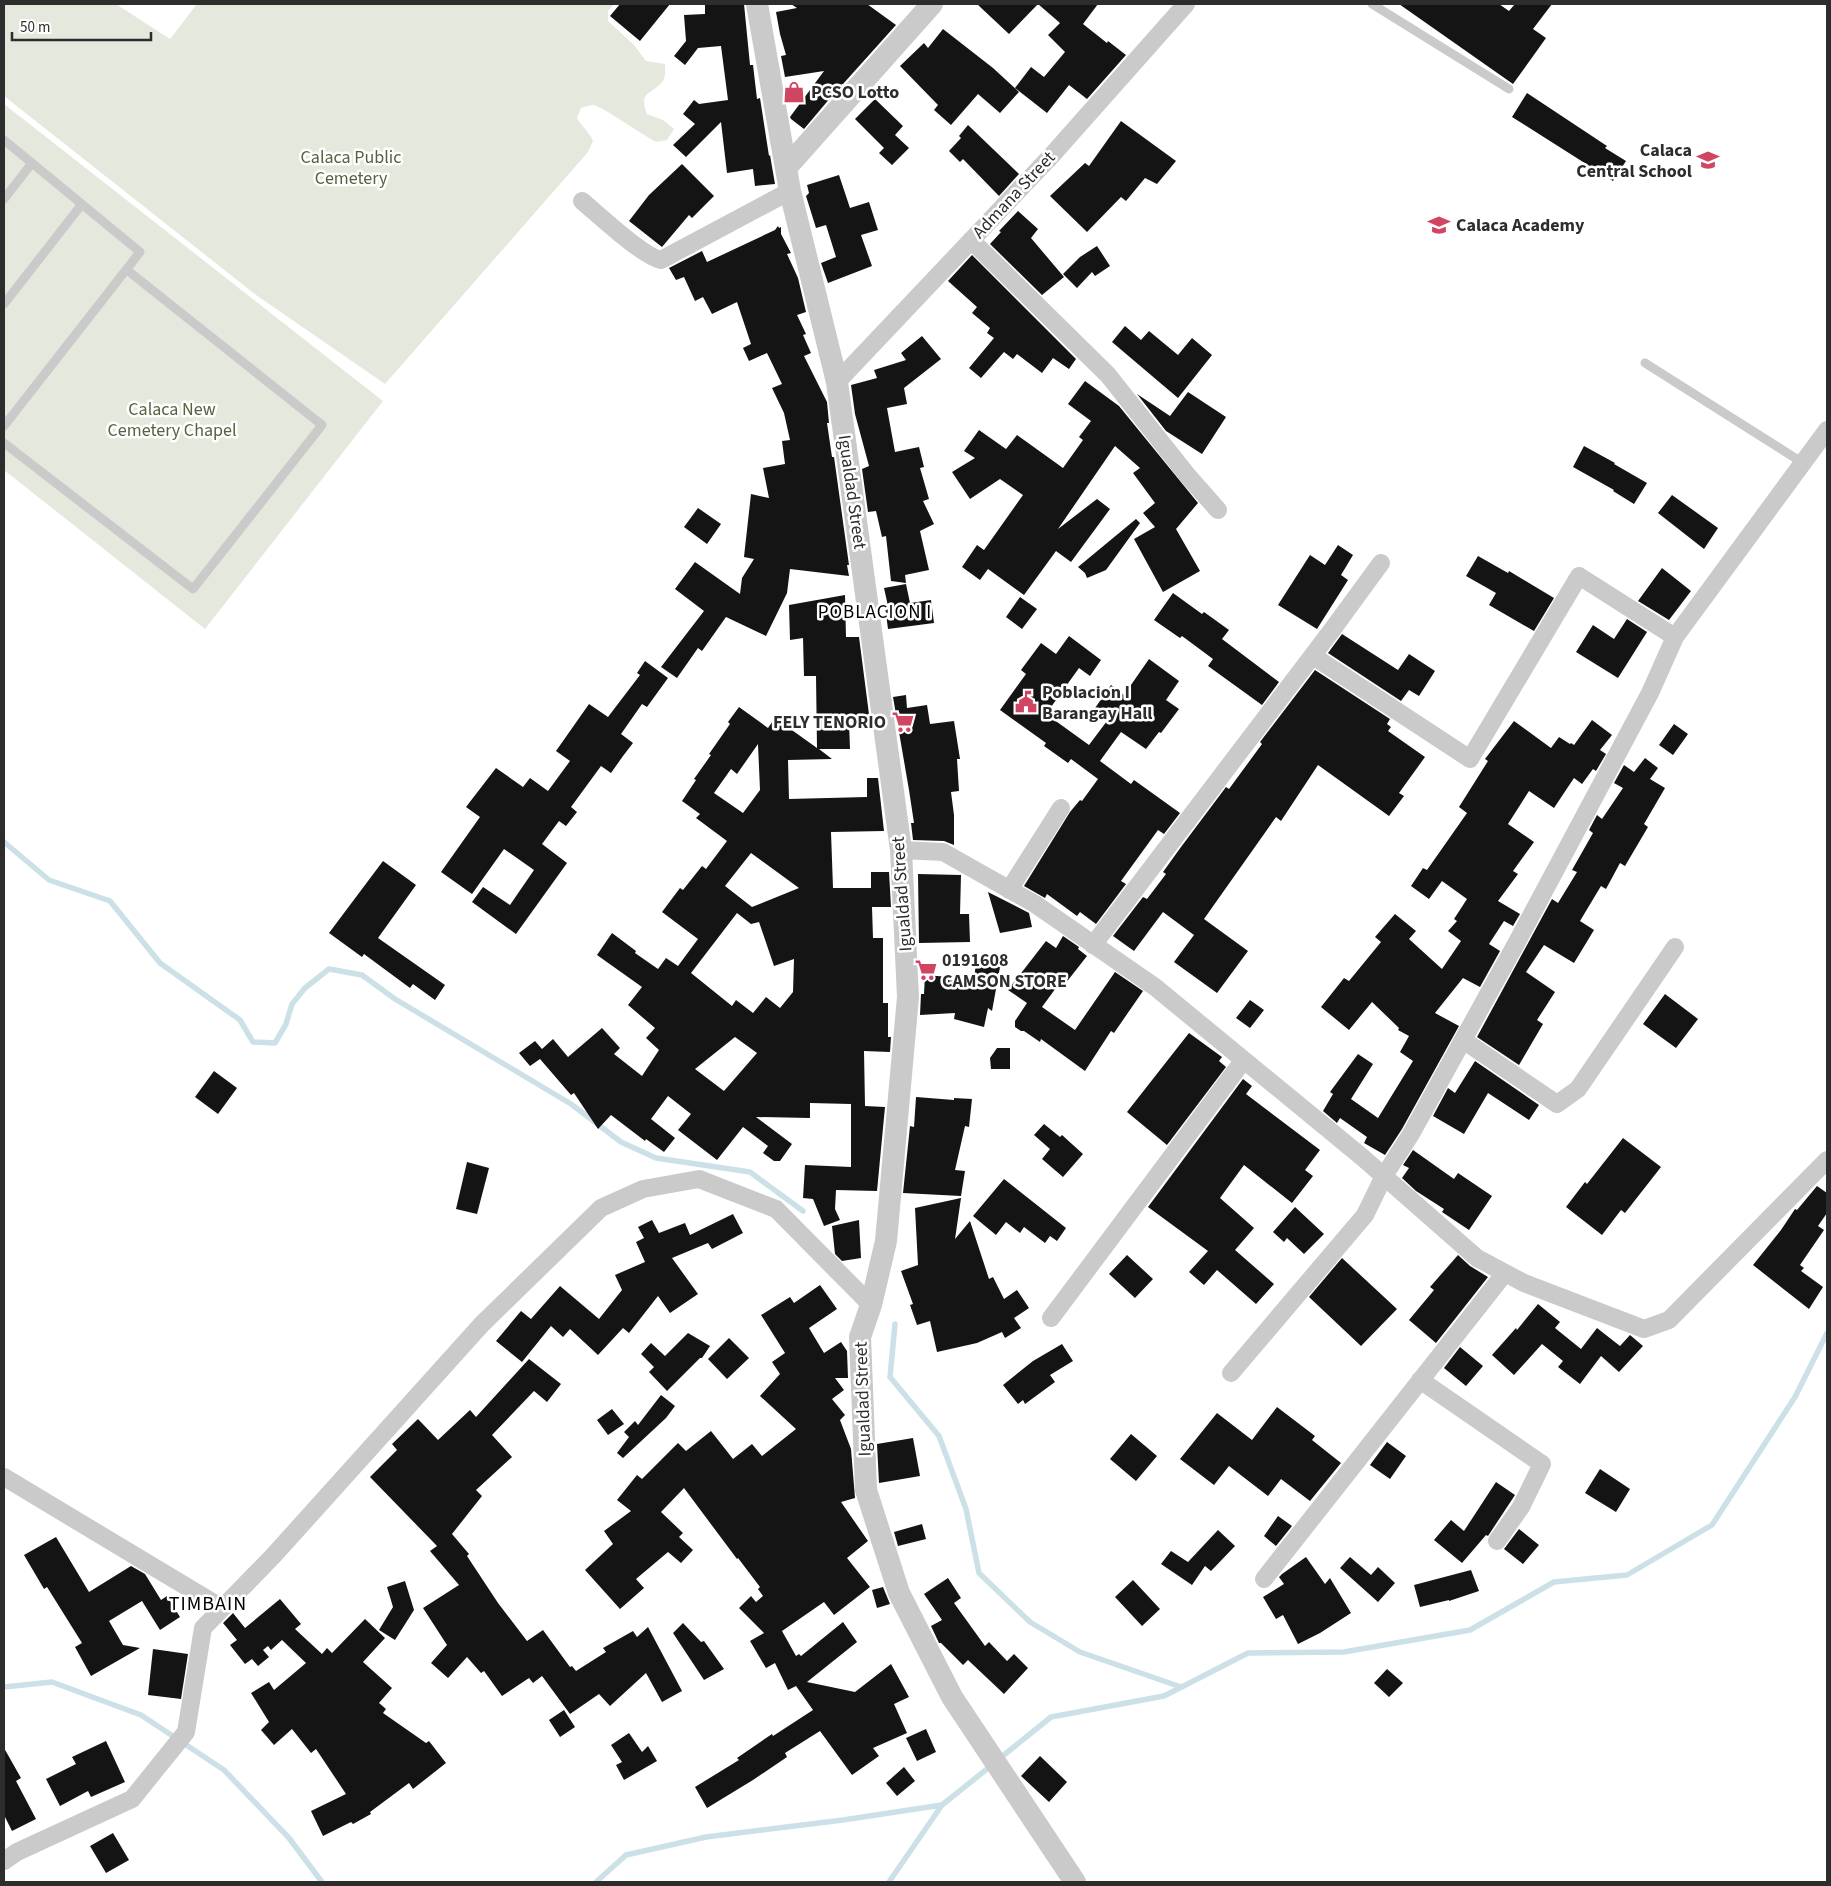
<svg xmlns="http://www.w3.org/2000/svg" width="1831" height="1886" viewBox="0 0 1831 1886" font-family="'Source Sans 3',sans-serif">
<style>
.green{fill:#e5e9dd}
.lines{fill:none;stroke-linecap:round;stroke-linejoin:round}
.stream{stroke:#cbe0e7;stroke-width:5.5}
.building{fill:#141414;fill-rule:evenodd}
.service{stroke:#cacaca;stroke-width:9}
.minor{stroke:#cacaca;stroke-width:18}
.tertiary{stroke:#cacaca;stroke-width:22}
.labels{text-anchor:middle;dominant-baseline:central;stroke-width:5;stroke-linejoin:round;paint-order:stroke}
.poi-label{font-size:18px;font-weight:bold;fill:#2d2d2d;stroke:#fff;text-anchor:start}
.park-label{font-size:18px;fill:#566340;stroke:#fff}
.street-label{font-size:18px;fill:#2d2d2d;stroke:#fff}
.neighbourhood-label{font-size:19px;letter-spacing:1px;fill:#000;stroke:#fff}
.quarter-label{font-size:20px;letter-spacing:1px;fill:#000;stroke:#fff}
</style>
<rect width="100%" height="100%" fill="#fff"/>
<!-- green -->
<path class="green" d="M4,4H116L170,39L197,4H614L608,11V21L634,45L646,61L665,64C665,69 666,76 663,81C652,95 638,91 647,114L663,120L674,129L667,140L656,142C644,136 602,106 593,105C589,105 585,107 581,108L577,118C582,127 589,131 593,141L588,152L385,384L256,295L4,96Z
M4,104L383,401L205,629L4,470Z"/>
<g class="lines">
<!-- stream -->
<path class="stream" d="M4,842L49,880L110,901L160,963L240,1020L253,1042L275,1043L286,1024L292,1004L305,988L329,969L362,975L395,999L571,1104L621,1142L656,1158L750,1172L803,1211
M895,1324L890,1377L939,1436L966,1509L979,1573L1030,1622L1080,1652L1181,1687
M4,1687L52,1682L141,1715L224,1770L289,1838L322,1882
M999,1759L1051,1717L1164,1696L1248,1653L1344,1652L1470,1630L1554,1582L1627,1575L1712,1525L1795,1397L1827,1333
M596,1882L626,1855L706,1837L843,1820L942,1805
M889,1882L942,1805L992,1765"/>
</g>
<!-- building -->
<path class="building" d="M620,4H670L640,41L610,16Z
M705,4H744L750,65H753L757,99L760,98L769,156L770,155L775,184L755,186L753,169L727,173L721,122L686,157L673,145L695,124L683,114L694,100L699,104L728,100L721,46L698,48L685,65L674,56L686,41L684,15L705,14Z
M791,4H867L896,25L843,84H842L804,129L791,119L790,117L824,71L785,77L781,56L786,55L780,34L776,12L797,8Z
M977,4H1038L1009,34Z
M1038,4H1098L1083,24L1107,43L1108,41L1126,55L1087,99L1069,85L1047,113L1015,88L1031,67L1044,77L1065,52L1048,35L1060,23Z
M1399,4H1499L1509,11L1515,4H1552L1533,29L1546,38L1513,84Z
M943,29L993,68L1019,92L1000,113L978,94L951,125L934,110L938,105L900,66L924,43L928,48Z
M1527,93L1607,146L1605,148L1626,161L1613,181L1512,117Z
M875,99L903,126L895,135L909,148L892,165L879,153L884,148L855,119Z
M1121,121L1176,161L1157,184L1145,178L1126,201L1121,197L1087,232L1050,196L1085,163L1089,166Z
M968,125L1019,174L999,196L963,159L960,162L949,151L961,138L959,136Z
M682,164L714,196L692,218L689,215L662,247L629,221L649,195Z
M839,175L850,208L869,202L878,230L861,235L872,266L828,283L821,263L836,257L826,225L816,228L806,196L809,193L807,185Z
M1018,211L1038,229L1031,238L1064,277L1042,295L990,244L1001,232L999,231Z
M778,226L779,228L781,227V234L791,253L787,254L798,278L806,312L797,315L806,334L803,335L811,353L804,356L827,402L829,423H827L832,457H834L849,565H847L849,576L790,569L787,593L766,636L726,617L702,651L698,648L677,678L661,667L704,611L675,589L695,562L740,594L742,578L754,559L744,557L751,494L769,498L763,468L785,464L782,441L790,440L784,413L772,388L782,384L767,353L749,361L743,348L751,344L737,302L712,314L703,297L695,301L684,277L676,280L669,268L702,251L707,262L775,230Z
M1097,246L1110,266L1095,276L1092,272L1077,288L1063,274L1080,257Z
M972,255L1076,359L1069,369L1053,358L1042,373L1017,354L1013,359L1004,352L981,378L969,368L994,338L987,333L990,328L972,313L977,307L948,281Z
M1125,326L1141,340L1149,331L1178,355L1192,338L1212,355L1178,398L1112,342Z
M922,336L941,359L904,388L907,404L887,408L895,452L919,447L924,467L920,468L929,499L923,501L934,524L920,531L929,570L905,575L906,583L891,581L886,536L882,537L876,511L868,512L862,469L869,466L855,414L851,385L877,378L874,370L906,360L901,353Z
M1085,381L1119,406L1198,503L1176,529L1200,571L1163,592L1134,539L1155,527L1143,513L1155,503L1133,473L1140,468L1115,446L1058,529L1097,499L1110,509L1071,562L1056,551L1024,595L988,569L980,580L962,567L977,545L984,550L1023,495L1000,479L970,499L952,472L975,458L964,451L979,430L1006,449L1017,435L1063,468L1083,440L1079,437L1091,421L1068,404Z
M1188,392L1226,417L1202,454L1166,431L1137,394L1170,416Z
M1584,446L1615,463L1614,464L1647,483L1634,504L1613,491L1614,490L1573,467Z
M1672,495L1718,528L1704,549L1658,513Z
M698,508L721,524L707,544L684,527Z
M1136,519L1140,523L1106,570L1087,578L1085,573L1078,567Z
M1338,545L1353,555L1341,575L1348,580L1317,629L1278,605L1310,555L1325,565Z
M1478,556L1508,573L1509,571L1554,598L1534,631L1489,605L1496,593L1466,576Z
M1662,568L1691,591L1669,620L1638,601Z
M906,584L910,603L931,600L934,623L888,629L885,606H888L884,588Z
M1173,593L1202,614L1204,612L1229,630L1222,639L1279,682L1262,705L1208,666L1213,659L1182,636L1180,638L1154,620Z
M845,595L846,637H859L870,722H849L850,749H819L832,759L788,760L789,799L867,797V778H878L884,831L831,832L833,888H871V872H889L891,907H872L873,938H883V1003H888V1037H891L890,1052L864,1051L865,1106L885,1107L877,1191L836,1190L835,1209L840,1220L824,1226L813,1199L803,1198L805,1165L851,1167V1104L810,1103V1118L756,1117L792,1144L780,1161H774L763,1153L768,1146L743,1127L717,1160L678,1130L691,1114L668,1096L651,1119L675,1138L664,1152L646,1139L645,1141L611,1115L598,1129L574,1093L571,1095L540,1059L530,1066L519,1053L535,1041L542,1049L553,1039L568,1057L602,1028L620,1048L614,1054L642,1076L659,1050L646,1038L655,1028L628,1005L642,987L597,955L612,933L636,951L635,953L658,969L666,958L678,966L698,939L662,912L680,888L683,890L702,866L706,869L727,841L696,818L700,814L682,801L696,780L694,779L711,755L709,754L730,724L728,722L739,707L768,728L775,718L817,748L816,676H804L803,638L790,640L789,605ZM758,744L760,790L743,813L714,793L731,769L737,774ZM751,853L799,888L752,907L725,886ZM737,913L751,924L759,922L774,966L794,959L793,992L780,1008L766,997L753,1013L736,1000L732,1006L691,973ZM735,1037L757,1053L724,1091L695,1069Z
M1020,597L1037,609L1022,629L1006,617Z
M1627,619L1647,632L1618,678L1576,652L1593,625L1614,639Z
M1342,634L1398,670L1409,654L1435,671L1419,696L1409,690L1401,701L1328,653Z
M1069,636L1101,660L1090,676L1079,668L1046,714L1089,745L1107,721L1093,711L1111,685L1124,695L1149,659L1179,681L1166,700L1179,709L1161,733L1159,732L1146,749L1121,732L1100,761L1131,784L1134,780L1180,813L1164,834L1158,830L1121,881L1126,884L1096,924L1080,912L1077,916L1047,894L1045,898L1024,886L1070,812L1080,800L1082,801L1098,779L1071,759L1068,763L1044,746L1046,743L1000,710L1026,674L1021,670L1041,643L1056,654Z
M645,661L668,678L647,707L642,704L621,734L633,743L623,756L611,773L601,766L571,807L577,812L566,826L559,821L542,844L567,863L516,934L472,902L483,887L510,905L534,870L504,849L472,894L441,872L480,817L466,807L496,768L523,787L530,778L548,791L570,761L556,751L589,704L608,717L640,675L637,673Z
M1315,670L1390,719L1387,724L1391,727L1388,731L1425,757L1399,793L1404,796L1389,816L1318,765L1281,821L1276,817L1204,919L1248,951L1217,993L1174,962L1194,935L1163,912L1134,951L1113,936L1143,897L1147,899L1166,874L1163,872L1181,847L1226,787L1229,789L1262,744L1260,742Z
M906,695L907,708L927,705L930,724L954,721L960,759H957L959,791L951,792L954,815V845L944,841L913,840L911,823H914L909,790L893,697Z
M1592,720L1612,735L1600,750L1606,754L1596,771L1593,769L1582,784L1574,778L1554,808L1529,791L1508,824L1534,842L1513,871L1518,874L1498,901L1520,914L1513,926L1504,921L1489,944L1500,951L1480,987L1463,978L1435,1013L1459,1026L1402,1129L1385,1155L1364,1143L1367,1137L1340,1118L1337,1123L1323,1111L1333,1094L1330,1092L1358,1054L1373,1064L1351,1099L1378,1118L1413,1061L1400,1052L1409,1036L1398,1030L1399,1028L1372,1002L1349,1030L1321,1007L1344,978L1349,981L1381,942L1375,937L1395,914L1416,931L1409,939L1442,969L1461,941L1448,931L1457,921L1454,919L1467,899L1442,881L1429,899L1411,886L1423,868L1427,870L1467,813L1459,807L1488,761L1485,759L1514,721L1551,748L1559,737L1570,744L1571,743L1574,745Z
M1674,724L1688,734L1673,755L1659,745Z
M1645,758L1658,768L1650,779L1665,788L1644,824L1648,827L1625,866L1620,863L1606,889L1601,886L1580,921L1594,930L1574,963L1544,945L1526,972L1555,992L1537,1020L1543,1024L1519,1065L1477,1037L1552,899L1558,903L1577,872L1572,870L1593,833L1589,830L1597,815L1602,819L1623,788L1614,783L1624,765L1634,772Z
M383,861L416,885L378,938L445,985L435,1000L413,984L410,988L364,954L362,957L329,933Z
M918,874L961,875L960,914H969L970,942L919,943Z
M988,892L1029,913L1032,927L1000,933Z
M1063,936L1079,947L1078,949L1087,956L1065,984L1061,981L1042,1007L1075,1030L1115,972L1143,991L1114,1033L1111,1031L1085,1071L1041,1039L1040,1042L1024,1031H1021L1015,1027V1021L1027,1003L1008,990L1046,941L1056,948Z
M976,963L1000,967L992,1011L988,1008L984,1027L954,1019L955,1013L920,1015L921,994H924L925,975L974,979Z
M1665,994L1698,1019L1676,1048L1643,1024Z
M1250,1000L1264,1010L1250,1028L1236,1018Z
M1189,1033L1222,1057L1219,1061L1226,1067L1167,1145L1127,1112Z
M997,1048H1010V1069H991L990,1058Z
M1475,1061L1539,1105L1529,1120L1488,1093L1464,1134L1433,1116L1448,1088L1455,1093Z
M214,1071L237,1088L218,1114L195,1097Z
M1243,1079L1252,1086L1246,1094L1320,1150L1305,1170L1313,1176L1292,1203L1244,1165L1220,1198L1254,1228L1235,1250L1274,1284L1256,1304L1217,1270L1204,1285L1189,1272L1208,1251L1148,1207Z
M916,1097L954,1100V1098L972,1099L969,1127L965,1126L955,1170L965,1171L961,1196L903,1193L910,1126L914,1127Z
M1044,1124L1060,1137L1062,1135L1083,1154L1063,1177L1042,1159L1050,1149L1034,1135Z
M1623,1138L1661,1167L1625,1213L1621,1210L1602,1235L1566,1207L1585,1182L1587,1184Z
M1413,1150L1454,1179L1458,1173L1492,1196L1469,1230L1442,1212L1444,1209L1416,1191L1402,1178L1409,1168L1403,1165Z
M467,1162L489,1168L477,1214L456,1209Z
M1004,1179L1066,1228L1057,1241L1050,1236L1045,1243L1024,1227L1020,1233L1006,1222L996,1235L973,1216Z
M1817,1186L1827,1193V1213L1818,1226L1824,1230L1800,1265L1804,1268L1801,1271L1823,1287L1809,1309L1753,1265L1781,1230L1795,1209L1797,1210Z
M961,1198L955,1239L970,1221L989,1279L993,1277L1004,1299L1017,1290L1029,1308L1014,1318L1021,1328L1005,1338L1002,1332L977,1343L937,1352L930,1321L917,1325L910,1305L913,1304L901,1271L918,1265L915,1208Z
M1295,1207L1324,1234L1304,1254L1287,1238L1284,1242L1273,1232Z
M733,1214L743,1233L712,1249L708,1243L672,1258L698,1294L670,1313L658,1296L629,1333L623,1328L598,1355L570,1329L563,1337L551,1326L522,1362L496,1341L521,1311L531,1319L560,1286L599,1319L622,1290L615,1275L645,1262L636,1242L644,1238L638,1227L652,1220L659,1233L685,1223L690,1235Z
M859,1220L861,1258L842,1261L835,1254L832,1226Z
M1127,1255L1153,1279L1135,1298L1109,1274Z
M1458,1255L1470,1266L1488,1277L1436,1343L1409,1320L1434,1290L1430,1287Z
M1342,1258L1397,1309L1361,1346L1309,1297Z
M820,1285L837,1309L809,1328L824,1353L841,1342L847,1351L848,1378H835L844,1390L832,1399L845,1415L840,1420L851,1449L855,1498L841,1502L868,1541L847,1558L870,1587L834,1615L824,1602L782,1631L796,1656L799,1654L801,1656L843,1622L857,1642L807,1682L855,1692L891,1664L909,1697L894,1704L907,1733L873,1748L879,1756L852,1775L820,1731L785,1753L787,1757L753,1780L707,1808L695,1787L739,1760L737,1758L772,1734L773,1736L813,1710L796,1686L788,1690L775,1663L766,1668L750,1641L764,1633L739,1608L751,1596L756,1602L763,1596L758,1589L760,1587L738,1558L737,1559L684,1488L661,1512L683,1533L679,1537L693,1550L681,1563L668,1552L636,1579L644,1588L620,1609L585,1570L613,1544L604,1531L631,1511L617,1500L637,1475L642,1479L678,1443L686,1451L711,1431L733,1459L752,1444L762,1456L796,1429L760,1396L780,1374L772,1362L785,1353L761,1315L790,1297L794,1303Z
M1538,1304L1560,1322L1555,1328L1581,1349L1597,1328L1620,1346L1630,1335L1643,1346L1619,1372L1601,1356L1580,1384L1558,1367L1563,1361L1542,1344L1514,1375L1492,1355L1516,1328L1517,1330Z
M688,1333L710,1346L702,1358H700L667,1391L649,1372L654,1367L641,1354L651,1343L665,1356Z
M729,1338L749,1358L727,1379L708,1359Z
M1062,1344L1073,1361L1050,1375L1055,1382L1025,1404L1023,1400L1018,1404L1003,1385L1033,1361Z
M1460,1347L1483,1366L1466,1386L1444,1368Z
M529,1359L561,1384L547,1402L534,1391L492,1435L512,1457L476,1490L482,1496L452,1534L469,1554L467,1556L498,1603L527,1641L543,1630L570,1667L572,1666L576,1671L606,1652L603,1648L633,1631L637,1637L648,1627L682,1691L662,1702L646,1673L610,1706L599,1694L570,1714L542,1676L533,1683L529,1678L502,1696L484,1671L481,1673L467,1657L448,1678L431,1663L447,1645L423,1608L459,1585L430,1551L437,1546L370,1477L397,1450L392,1444L418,1419L438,1440L470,1410L476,1417Z
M661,1395L675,1406L666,1418L623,1458L617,1453L629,1437L624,1432L635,1421L638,1425Z
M1277,1407L1315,1436L1312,1440L1341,1463L1310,1501L1281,1479L1268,1496L1229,1466L1214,1485L1180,1459L1217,1413L1252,1440Z
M612,1409L624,1424L608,1435L597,1420Z
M1131,1434L1157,1456L1136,1481L1110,1459Z
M913,1438L920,1476L879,1483L877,1444Z
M1387,1442L1406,1456L1390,1479L1370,1465Z
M1600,1469L1630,1489L1616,1512L1585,1493Z
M1496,1482L1515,1495L1488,1536L1486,1535L1462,1563L1434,1540L1451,1520L1464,1531Z
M1278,1516L1292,1526L1276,1546L1264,1536Z
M922,1524L926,1539L898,1546L894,1532Z
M1519,1529L1539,1545L1523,1564L1504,1549Z
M1218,1530L1235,1546L1211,1571L1205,1566L1192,1585L1161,1564L1171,1551L1188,1562Z
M56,1537L89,1592L131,1566L145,1574L161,1600L167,1596L180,1617L160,1630L142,1601L109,1621L123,1645L140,1648L91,1676L75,1647L82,1643L47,1587L44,1589L24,1555Z
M1306,1557L1325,1584L1330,1578L1351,1613L1320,1633L1298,1644L1283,1615L1276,1619L1263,1597L1284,1584L1279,1577L1282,1574Z
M1350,1557L1371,1575L1378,1567L1395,1583L1378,1602L1340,1568Z
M1471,1570L1479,1591L1449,1601V1600L1420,1607L1414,1585Z
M948,1578L961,1598L954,1603L985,1646L989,1642L1007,1661L1014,1654L1028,1668L1004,1694L968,1660L963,1665L941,1643H939L931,1626L942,1620L924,1594Z
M1133,1580L1160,1609L1142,1626L1115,1597Z
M405,1581L414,1610L395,1640L379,1630L393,1607L387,1587Z
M883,1587L890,1604L877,1608L872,1590Z
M280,1599L301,1624L295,1629L322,1654L327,1648L332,1653L365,1619L385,1638L363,1662L392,1688L379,1703L386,1709L383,1713L426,1743L429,1741L446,1763L413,1789L409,1783L370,1812L371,1814L353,1824L351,1822L323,1836L311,1811L346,1794L316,1749L311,1753L292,1729L274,1745L261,1730L269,1722L251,1693L269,1682L274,1690L306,1663L282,1640L271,1650L268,1646L263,1650L269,1657L258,1666L252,1659L245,1664L230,1645L237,1640L223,1623L233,1613L245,1628Z
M683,1623L701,1642L704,1641L724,1669L704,1680L673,1633Z
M153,1649L188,1654L181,1699L148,1695Z
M1387,1669L1403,1683L1389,1697L1374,1683Z
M564,1710L575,1727L560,1737L549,1720Z
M926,1729L936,1752L917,1761L906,1738Z
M629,1733L642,1752L648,1746L657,1761L624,1780L616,1765L622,1762L611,1745Z
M106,1741L125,1782L91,1797L88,1791L60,1806L46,1779L76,1764L72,1757Z
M4,1748L21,1778L16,1781L36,1819L12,1831L4,1815Z
M1040,1756L1067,1782L1049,1802L1021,1776Z
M904,1767L915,1781L897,1796L886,1783Z
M113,1833L129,1860L106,1873L90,1846Z"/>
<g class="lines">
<!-- service -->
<path class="service" d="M1372,4L1509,89
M4,140L140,252L4,426
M4,199L32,163
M4,304L82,204
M1645,363L1803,463
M4,443L193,589L322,425L127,270"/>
<!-- minor -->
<path class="minor" d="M582,201C600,216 641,255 661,260L790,191
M971,240L1108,375L1188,476L1218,510
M837,382L1052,155L1186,4
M1313,656L1470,759L1579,576L1675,637
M901,850L943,852L1035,904L1155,987L1362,1157L1477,1258L1524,1283L1644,1329L1669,1320L1827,1160
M1009,890L1061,808
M1093,945L1332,630L1381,563
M1463,1040L1557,1104L1578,1089L1675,947
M1051,1318L1243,1061
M1231,1373L1365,1215L1384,1176L1411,1134L1517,942L1650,693L1675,637L1827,430
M1420,1380L1542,1464L1521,1507L1497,1541
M4,1477L222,1608
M1264,1579L1505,1273
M4,1861L17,1852L132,1799L186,1732L203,1628L274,1555L482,1324L601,1208L643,1189L699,1179L776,1209L871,1305"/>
<!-- tertiary -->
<path class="tertiary" d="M757,4L790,191L837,382L901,850L908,997L886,1241L871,1305L860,1337L866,1490L899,1593L952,1697L1075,1882
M786,168L932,4"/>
</g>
<!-- icons -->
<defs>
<g id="shop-bare" transform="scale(1.725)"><path d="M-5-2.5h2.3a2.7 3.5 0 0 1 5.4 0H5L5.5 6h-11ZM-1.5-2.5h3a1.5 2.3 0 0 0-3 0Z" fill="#cf4562" stroke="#fff" stroke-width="2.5" paint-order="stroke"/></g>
<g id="school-bare" transform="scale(1.725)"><path d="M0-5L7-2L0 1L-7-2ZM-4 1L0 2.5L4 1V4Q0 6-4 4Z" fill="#cf4562" stroke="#fff" stroke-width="2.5" paint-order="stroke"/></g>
<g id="civic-bare" transform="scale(1.725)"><path d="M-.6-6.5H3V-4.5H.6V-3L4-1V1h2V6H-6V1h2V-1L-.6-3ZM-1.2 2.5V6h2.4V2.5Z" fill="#cf4562" stroke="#fff" stroke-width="2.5" paint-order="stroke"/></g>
<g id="supermarket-bare" transform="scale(1.725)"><path d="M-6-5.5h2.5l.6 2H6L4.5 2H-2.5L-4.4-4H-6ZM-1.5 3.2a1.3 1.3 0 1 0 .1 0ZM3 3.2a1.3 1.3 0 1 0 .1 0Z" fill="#cf4562" stroke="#fff" stroke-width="2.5" paint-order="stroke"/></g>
</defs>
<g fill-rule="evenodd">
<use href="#shop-bare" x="794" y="92"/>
<use href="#school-bare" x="1708" y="160"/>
<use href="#school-bare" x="1439" y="225"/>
<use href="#civic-bare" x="1026" y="702"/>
<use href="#supermarket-bare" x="903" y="722"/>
<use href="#supermarket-bare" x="926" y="970"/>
</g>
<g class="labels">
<!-- poi labels -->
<g class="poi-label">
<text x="811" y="92">PCSO Lotto</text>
<text x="1692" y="150" text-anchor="end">Calaca<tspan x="1692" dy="21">Central School</tspan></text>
<text x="1456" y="225">Calaca Academy</text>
<text x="1042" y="692">Poblacion I<tspan x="1042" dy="21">Barangay Hall</tspan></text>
<text x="886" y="722" text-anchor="end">FELY TENORIO</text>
<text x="942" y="960">0191608<tspan x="942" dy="21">CAMSON STORE</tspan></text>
</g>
<!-- park labels -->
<g class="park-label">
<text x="351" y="157">Calaca Public<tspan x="351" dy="21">Cemetery</tspan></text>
<text x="172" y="409">Calaca New<tspan x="172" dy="21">Cemetery Chapel</tspan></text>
</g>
<!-- street labels -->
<g class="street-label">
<text transform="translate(1014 195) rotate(-47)">Admana Street</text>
<text transform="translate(852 492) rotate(82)">Igualdad Street</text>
<text transform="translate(902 894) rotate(-94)">Igualdad Street</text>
<text transform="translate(863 1399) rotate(-92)">Igualdad Street</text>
</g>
<!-- neighbourhood labels -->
<g class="neighbourhood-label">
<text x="875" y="612">POBLACION I</text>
</g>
<!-- quarter labels -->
<g class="quarter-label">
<text x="208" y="1604">TIMBAIN</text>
</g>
</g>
<!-- border -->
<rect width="1831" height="1886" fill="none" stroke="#2d2d2d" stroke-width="10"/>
<!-- scale -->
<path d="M12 32v8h139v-8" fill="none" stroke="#2d2d2d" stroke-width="2.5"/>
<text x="20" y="32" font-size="15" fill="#2d2d2d" stroke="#ffffff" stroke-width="4" paint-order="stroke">50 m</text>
</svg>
